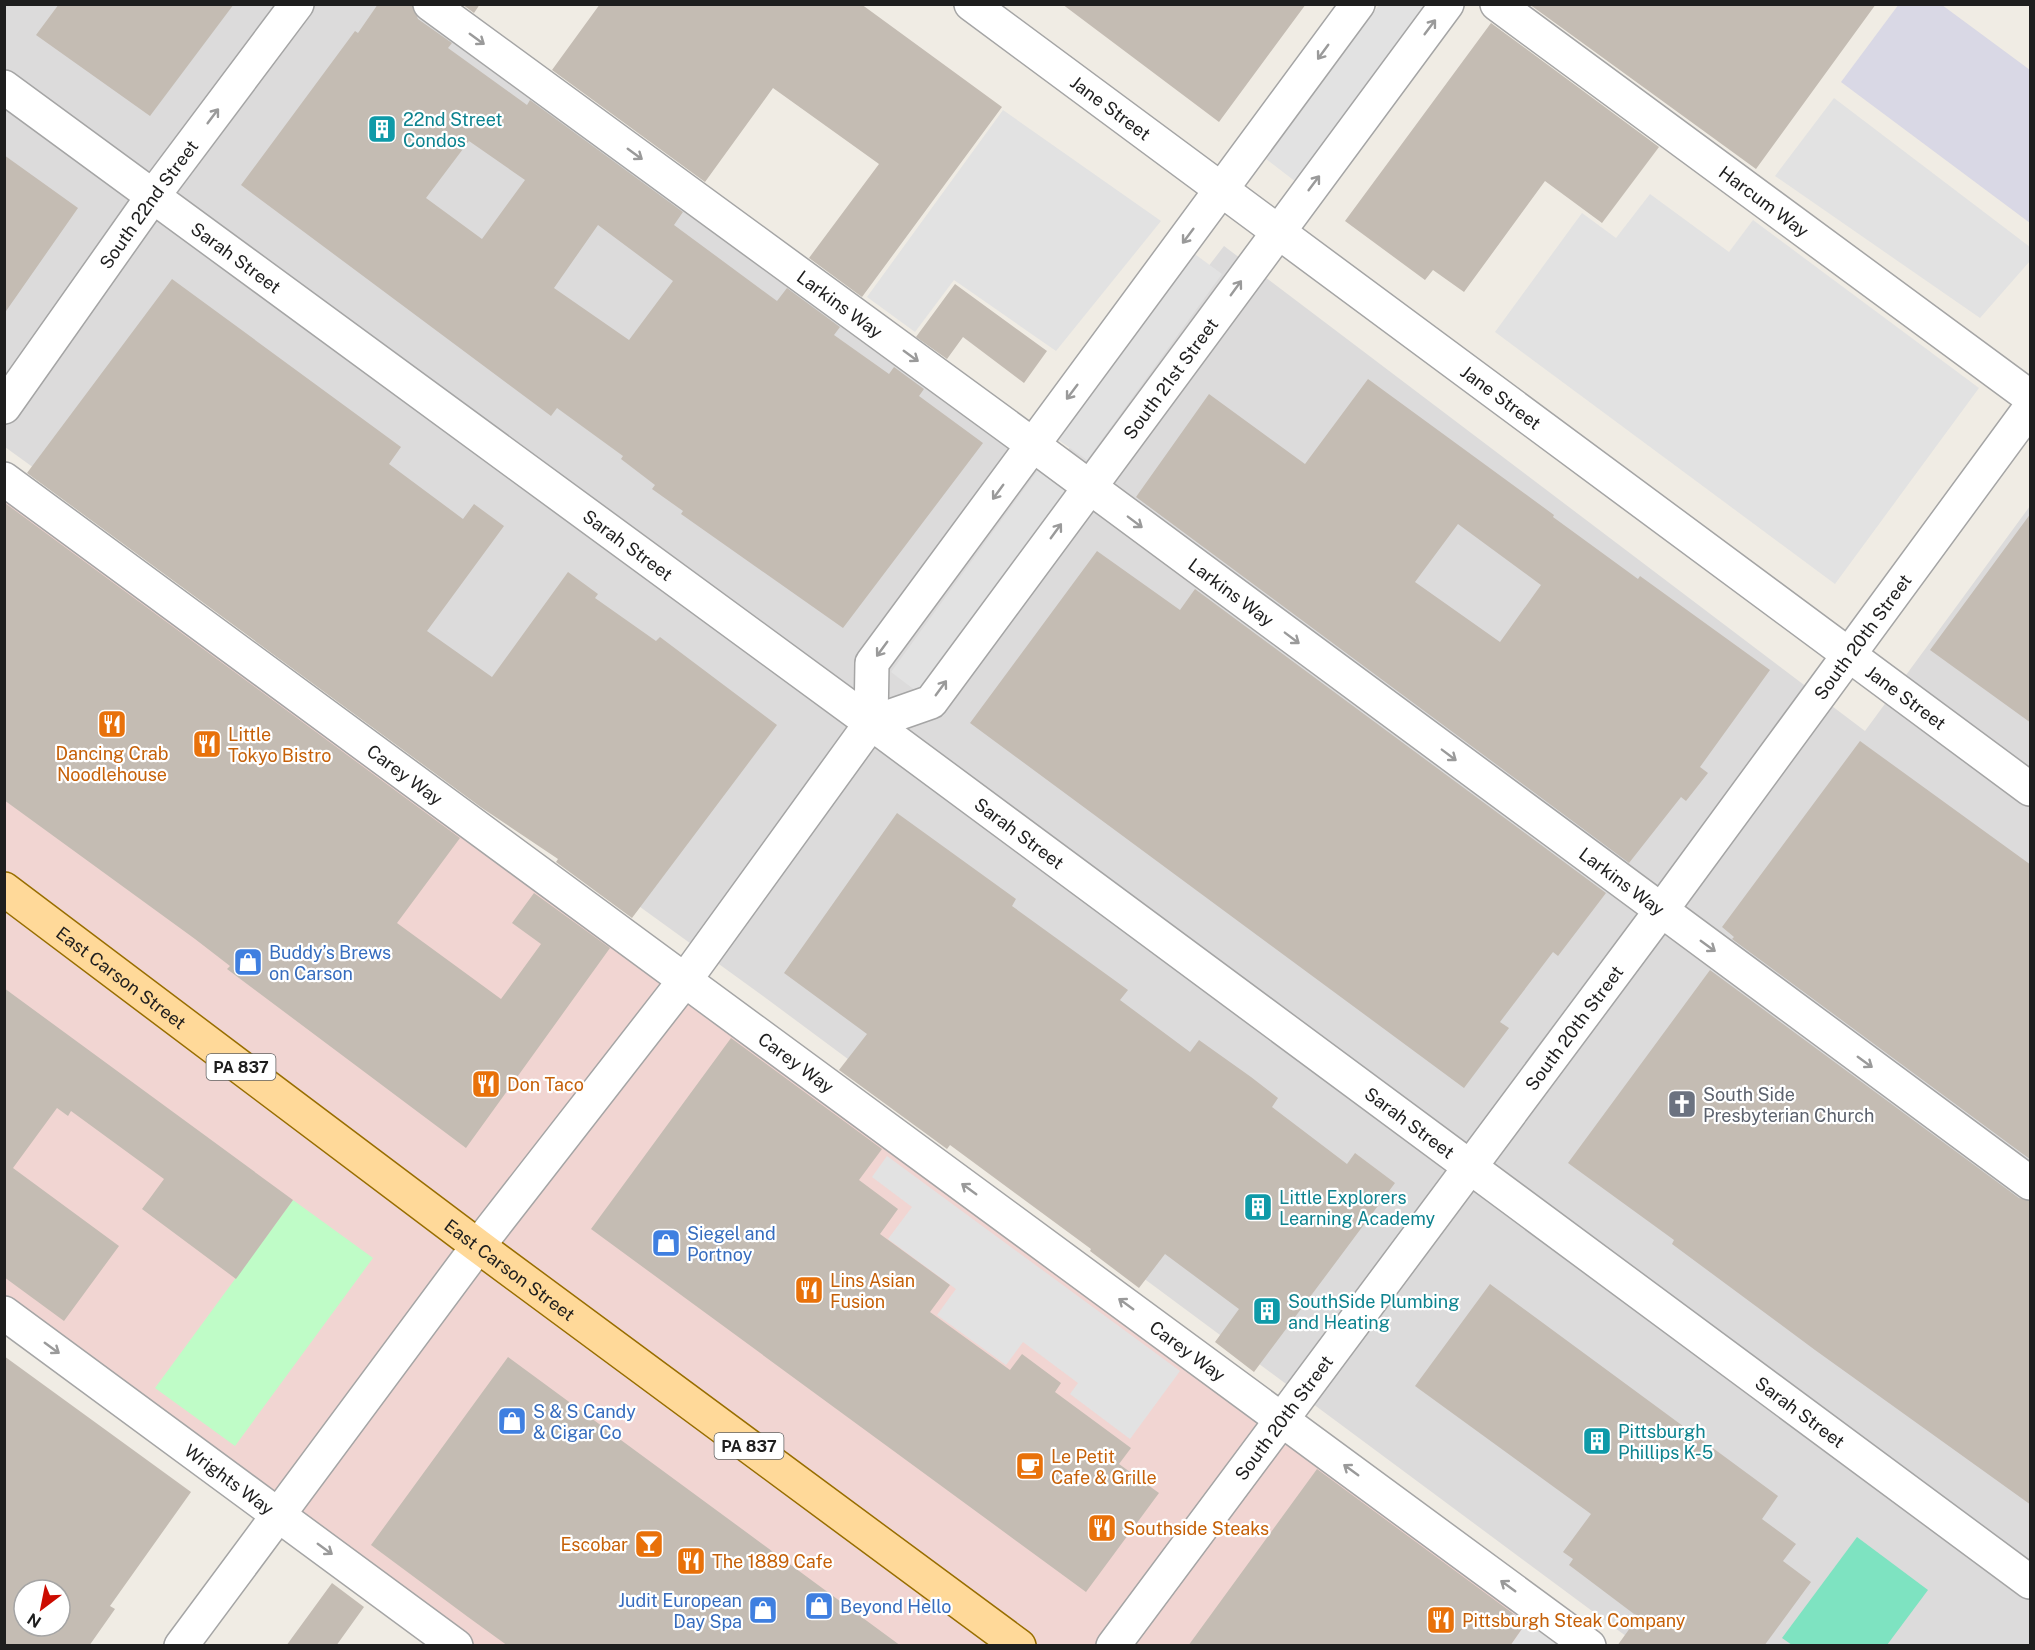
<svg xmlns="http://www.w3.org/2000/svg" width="2035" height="1650" viewBox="0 0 2035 1650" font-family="'Public Sans',sans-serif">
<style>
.residential{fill:#dcdbdb}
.commercial{fill:#f1d5d2}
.park{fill:#bffcc7}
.pitch{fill:#7ee3c1}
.parking{fill:#e2e2e2}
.plaza{fill:#d9d8e5}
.building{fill:#c4bcb3;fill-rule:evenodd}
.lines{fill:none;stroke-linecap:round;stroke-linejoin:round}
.minor-casing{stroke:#a5a5a5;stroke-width:36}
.major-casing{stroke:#986e00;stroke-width:36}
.minor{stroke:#fff;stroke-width:33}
.major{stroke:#ffd999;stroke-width:33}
.oneway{stroke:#9a9a9a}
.labels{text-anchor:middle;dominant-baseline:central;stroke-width:4.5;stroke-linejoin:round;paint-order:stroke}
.shield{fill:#fff;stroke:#626262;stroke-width:1.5}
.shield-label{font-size:16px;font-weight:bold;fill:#1e1e1e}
.street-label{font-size:18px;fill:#1e1e1e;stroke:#fff}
.culture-label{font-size:18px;fill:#0d838f;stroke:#fff;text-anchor:start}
.food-label{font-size:18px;fill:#c56008;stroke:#fff;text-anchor:start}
.shop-label{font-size:18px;fill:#366cbe;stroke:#fff;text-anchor:start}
.worship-label{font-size:18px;fill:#5b616d;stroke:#fff;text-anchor:start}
</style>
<rect width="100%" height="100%" fill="#f0ece4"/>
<!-- residential -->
<path class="residential" d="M456,4L1067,451L1224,246L1865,731L2030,506V1645H1638L763,996L5,447V5Z"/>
<!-- commercial -->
<path class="commercial" d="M5,479L1590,1645H473L108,1379L5,1303Z"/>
<!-- park -->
<path class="park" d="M293,1200L373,1258L235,1446L155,1388Z"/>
<!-- pitch -->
<path class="pitch" d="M1857,1537L1928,1590L1887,1645H1792L1782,1638Z"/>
<!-- parking -->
<path class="parking" d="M1379,5H1427L1296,182L1266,159Z
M1834,98L2030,247V261L1980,318L1775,176Z
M1003,110L1161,221L1056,351L954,280L915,332L867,297Z
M1650,194L1729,252L1753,220L1979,388L1835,584L1495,332L1582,213L1616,238Z
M1192,252L1222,274L1087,460L1057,439Z
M1038,470L1067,492L920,694L891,672Z
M887,1156L1180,1371L1130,1439L1070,1394L1078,1383L1023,1342L1006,1365L937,1315L956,1289L888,1239L912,1207L872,1177Z
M1528,1620L1562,1646H1510Z"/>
<!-- plaza -->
<path class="plaza" d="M1899,4L1942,5L2030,70V223L1841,82Z"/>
<!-- building -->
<path class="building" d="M59,4H234L150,116L36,35Z
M378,4H412L418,19L452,43L448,48L527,105L530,100L683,212L674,225L777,301L787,288L840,327L834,335L889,374L894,367L924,389L919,396L983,443L843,628L681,514L683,511L652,489L655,485L621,459L623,456L557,408L551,416L241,185L355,31L358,33ZM469,141L525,180L482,239L426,198ZM598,225L673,281L629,340L554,288Z
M462,4H480L474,13Z
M600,4H861L1002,107L862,297L809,258L879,164L773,88L705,182L552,70Z
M1062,4H1306L1219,122Z
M1529,4H1876L1756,169Z
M1491,23L1659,147L1602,223L1545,181L1464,292L1433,270L1425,280L1345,221Z
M4,155L78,208L4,314Z
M172,279L401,447L389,464L463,519L474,504L504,526L427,631L492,677L568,572L598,594L595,598L656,641L660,637L777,725L632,918L556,862L558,859L482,808L27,473Z
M955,284L1047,351L1024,383L963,337L947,359L916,337Z
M1368,379L1554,515L1553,517L1638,579L1640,576L1770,670L1700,767L1708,773L1686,801L1681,797L1629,863L1136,497L1209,394L1305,464ZM1458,524L1541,585L1500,642L1415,582Z
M5,503L460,838L397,923L501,999L541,944L512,923L534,893L610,948L466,1148L227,969L230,966L195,939L4,800Z
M2031,513V723L1930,650Z
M1097,551L1180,610L1195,589L1606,893L1558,956L1553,952L1500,1022L1509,1028L1464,1088L970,723Z
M1860,741L2031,865V1160L1732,939L1734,937L1722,927Z
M897,813L1016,899L1012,906L1128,990L1120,1000L1190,1052L1199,1040L1251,1077L1278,1098L1272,1107L1347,1164L1355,1153L1395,1183L1254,1372L1215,1342L1239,1309L1165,1254L1139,1288L1090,1251L1091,1249L950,1145L947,1149L839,1070L867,1034L784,973Z
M1710,970L2019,1198L2031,1201V1505L1815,1350L1672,1244L1674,1240L1568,1163Z
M4,988L293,1200L236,1279L142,1209L164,1179L71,1111L68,1116L57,1108L13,1168L119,1246L64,1321L4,1277Z
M731,1038L882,1149L859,1180L898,1209L880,1234L950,1285L930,1312L1010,1370L1022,1354L1061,1383L1055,1392L1131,1448L1119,1464L1159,1493L1086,1592L591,1229Z
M1490,1284L1778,1496L1762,1519L1796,1544L1783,1561L1811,1582L1764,1646H1617L1638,1617L1569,1565L1573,1559L1563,1552L1591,1514L1415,1386Z
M4,1356L191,1492L110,1606L115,1609L89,1646H4ZM24,1590H60V1626H24Z
M508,1357L742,1529L901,1646H508L468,1617L371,1545Z
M1317,1469L1526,1623L1510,1646H1188Z
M332,1583L364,1607L336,1646H286Z"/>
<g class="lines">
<!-- minor casing -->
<g class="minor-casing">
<g id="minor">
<path id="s1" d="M430,4L1033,445L2030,1183"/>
<path id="s2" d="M971,4L2030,789"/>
<path id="s3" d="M1497,4L2030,397"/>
<path id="s4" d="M4,87L871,723L2030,1582"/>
<path id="s5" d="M4,407L153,196L297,4"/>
<path id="s6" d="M4,479L1589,1646"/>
<path id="s7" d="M871,723L931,702L1447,4"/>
<path id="s8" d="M4,1313L456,1646"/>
<path d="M181,1646L478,1246L685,980L871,723L872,663L1358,4"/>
<path id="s9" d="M1113,1646L1660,912L2030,408"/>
</g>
</g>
<!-- major casing -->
<g class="major-casing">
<g id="major">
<path id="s10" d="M4,889L478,1246L1019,1646"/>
</g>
</g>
<!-- minor -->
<use href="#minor" class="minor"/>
<!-- major -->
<use href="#major" class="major"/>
</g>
<!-- one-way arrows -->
<defs><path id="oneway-shaft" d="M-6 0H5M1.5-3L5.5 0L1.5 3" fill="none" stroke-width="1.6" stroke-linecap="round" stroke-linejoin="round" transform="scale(1.5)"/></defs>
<g class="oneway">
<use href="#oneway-shaft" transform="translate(1430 27) rotate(-53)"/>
<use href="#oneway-shaft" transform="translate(477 39) rotate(36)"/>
<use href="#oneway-shaft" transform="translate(1323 52) rotate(126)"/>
<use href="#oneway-shaft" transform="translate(213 116) rotate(-53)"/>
<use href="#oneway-shaft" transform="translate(635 154) rotate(36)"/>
<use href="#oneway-shaft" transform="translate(1314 183) rotate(-53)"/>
<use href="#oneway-shaft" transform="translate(1188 236) rotate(127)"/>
<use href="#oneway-shaft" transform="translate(1236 288) rotate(-54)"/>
<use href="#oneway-shaft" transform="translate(911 356) rotate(36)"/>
<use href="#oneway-shaft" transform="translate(1072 392) rotate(127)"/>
<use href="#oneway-shaft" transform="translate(998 492) rotate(126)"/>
<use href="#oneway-shaft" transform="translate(1135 522) rotate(37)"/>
<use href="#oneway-shaft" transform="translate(1056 531) rotate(-54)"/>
<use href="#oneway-shaft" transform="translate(1292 638) rotate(37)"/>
<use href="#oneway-shaft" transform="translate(882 649) rotate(126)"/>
<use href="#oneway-shaft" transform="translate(941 688) rotate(-54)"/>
<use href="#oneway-shaft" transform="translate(1449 755) rotate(37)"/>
<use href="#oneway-shaft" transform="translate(1708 946) rotate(36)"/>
<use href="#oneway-shaft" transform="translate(1865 1062) rotate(36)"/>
<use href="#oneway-shaft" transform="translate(969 1189) rotate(-144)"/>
<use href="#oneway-shaft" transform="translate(1126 1304) rotate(-144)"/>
<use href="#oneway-shaft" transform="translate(52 1348) rotate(36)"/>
<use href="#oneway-shaft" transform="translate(1351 1470) rotate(-144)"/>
<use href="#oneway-shaft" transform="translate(325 1549) rotate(36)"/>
<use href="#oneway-shaft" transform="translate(1508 1586) rotate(-144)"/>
</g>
<!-- icons -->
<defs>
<g id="building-square" transform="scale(1.5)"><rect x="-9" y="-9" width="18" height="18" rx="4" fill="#0f9aa8" stroke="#fff"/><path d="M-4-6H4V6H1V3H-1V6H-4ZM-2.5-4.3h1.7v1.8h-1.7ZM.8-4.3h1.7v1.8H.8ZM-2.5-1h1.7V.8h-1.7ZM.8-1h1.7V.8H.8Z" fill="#fff"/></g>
<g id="restaurant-square" transform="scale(1.5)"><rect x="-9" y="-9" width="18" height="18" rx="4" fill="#e8710a" stroke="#fff"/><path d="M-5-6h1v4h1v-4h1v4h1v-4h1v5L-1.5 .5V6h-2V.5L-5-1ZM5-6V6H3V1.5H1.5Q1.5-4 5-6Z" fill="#fff"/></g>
<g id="shop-square" transform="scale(1.5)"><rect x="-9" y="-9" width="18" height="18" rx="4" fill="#3f7fe0" stroke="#fff"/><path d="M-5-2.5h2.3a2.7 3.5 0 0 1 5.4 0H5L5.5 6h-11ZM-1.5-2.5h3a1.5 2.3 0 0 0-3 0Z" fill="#fff"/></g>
<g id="church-square" transform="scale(1.5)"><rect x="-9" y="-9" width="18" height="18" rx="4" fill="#6b7280" stroke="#fff"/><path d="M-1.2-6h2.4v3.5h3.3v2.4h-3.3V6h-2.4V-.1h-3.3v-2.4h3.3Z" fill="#fff"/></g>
<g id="cafe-square" transform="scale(1.5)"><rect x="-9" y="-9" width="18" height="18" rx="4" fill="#e8710a" stroke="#fff"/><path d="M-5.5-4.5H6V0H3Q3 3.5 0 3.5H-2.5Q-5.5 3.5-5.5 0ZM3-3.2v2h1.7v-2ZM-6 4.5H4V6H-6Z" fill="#fff"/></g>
<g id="bar-square" transform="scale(1.5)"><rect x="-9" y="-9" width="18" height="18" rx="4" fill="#e8710a" stroke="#fff"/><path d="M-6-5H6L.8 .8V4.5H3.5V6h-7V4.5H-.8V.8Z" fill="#fff"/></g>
</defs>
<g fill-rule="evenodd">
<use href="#building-square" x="382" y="129"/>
<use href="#restaurant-square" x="112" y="724"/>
<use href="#restaurant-square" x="207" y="744"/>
<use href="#shop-square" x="248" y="962"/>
<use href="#restaurant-square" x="486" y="1084"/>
<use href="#church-square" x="1682" y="1104"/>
<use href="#building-square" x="1258" y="1207"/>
<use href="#shop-square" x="666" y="1243"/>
<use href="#restaurant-square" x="809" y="1290"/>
<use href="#building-square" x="1267" y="1311"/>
<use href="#shop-square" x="512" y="1421"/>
<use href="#building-square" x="1597" y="1441"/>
<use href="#cafe-square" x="1030" y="1466"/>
<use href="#restaurant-square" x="1102" y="1528"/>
<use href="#bar-square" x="649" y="1544"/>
<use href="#restaurant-square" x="691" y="1561"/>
<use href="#shop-square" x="819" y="1606"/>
<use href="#shop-square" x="763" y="1610"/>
<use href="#restaurant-square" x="1441" y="1620"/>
</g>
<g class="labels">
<!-- shield labels -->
<g class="shield">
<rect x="206.5" y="1054" width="69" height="26" rx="4.5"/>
<rect x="714.5" y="1433" width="69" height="26" rx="4.5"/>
</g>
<g class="shield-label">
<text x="241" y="1067">PA 837</text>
<text x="749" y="1446">PA 837</text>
</g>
<!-- street labels -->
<g class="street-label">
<text stroke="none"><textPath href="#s2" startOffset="174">Jane Street</textPath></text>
<text stroke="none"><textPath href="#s3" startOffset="332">Harcum Way</textPath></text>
<text stroke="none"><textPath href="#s5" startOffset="249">South 22nd Street</textPath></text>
<text stroke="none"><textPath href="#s4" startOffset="288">Sarah Street</textPath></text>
<text stroke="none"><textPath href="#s1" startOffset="508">Larkins Way</textPath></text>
<text stroke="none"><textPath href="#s7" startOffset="466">South 21st Street</textPath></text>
<text stroke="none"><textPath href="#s2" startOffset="660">Jane Street</textPath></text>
<text stroke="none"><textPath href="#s4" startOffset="774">Sarah Street</textPath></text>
<text stroke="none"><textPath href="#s1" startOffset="994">Larkins Way</textPath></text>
<text stroke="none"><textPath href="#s9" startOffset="1257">South 20th Street</textPath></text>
<text stroke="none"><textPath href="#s2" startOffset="1164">Jane Street</textPath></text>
<text stroke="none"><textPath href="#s6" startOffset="498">Carey Way</textPath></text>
<text stroke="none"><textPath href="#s4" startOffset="1260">Sarah Street</textPath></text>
<text stroke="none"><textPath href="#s1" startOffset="1480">Larkins Way</textPath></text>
<text stroke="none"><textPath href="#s10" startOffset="147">East Carson Street</textPath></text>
<text stroke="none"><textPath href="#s9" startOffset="771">South 20th Street</textPath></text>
<text stroke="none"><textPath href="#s6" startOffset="984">Carey Way</textPath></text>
<text stroke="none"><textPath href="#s4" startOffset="1746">Sarah Street</textPath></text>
<text stroke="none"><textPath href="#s10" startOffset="633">East Carson Street</textPath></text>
<text stroke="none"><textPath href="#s6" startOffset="1470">Carey Way</textPath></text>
<text stroke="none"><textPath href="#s4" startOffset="2232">Sarah Street</textPath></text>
<text stroke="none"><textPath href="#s9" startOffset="285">South 20th Street</textPath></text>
<text stroke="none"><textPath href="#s8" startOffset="280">Wrights Way</textPath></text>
</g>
<!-- culture labels -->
<g class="culture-label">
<text x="403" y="119">22nd Street<tspan x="403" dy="21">Condos</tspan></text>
<text x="1279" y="1197">Little Explorers<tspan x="1279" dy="21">Learning Academy</tspan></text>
<text x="1288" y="1301">SouthSide Plumbing<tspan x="1288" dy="21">and Heating</tspan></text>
<text x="1618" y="1431">Pittsburgh<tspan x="1618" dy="21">Phillips K-5</tspan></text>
</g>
<!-- food labels -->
<g class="food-label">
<text x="228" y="734">Little<tspan x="228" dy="21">Tokyo Bistro</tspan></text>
<text x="112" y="753" text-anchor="middle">Dancing Crab<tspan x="112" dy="21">Noodlehouse</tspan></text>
<text x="507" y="1084">Don Taco</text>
<text x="830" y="1280">Lins Asian<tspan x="830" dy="21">Fusion</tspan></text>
<text x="1051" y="1456">Le Petit<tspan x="1051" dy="21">Cafe &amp; Grille</tspan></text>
<text x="1123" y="1528">Southside Steaks</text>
<text x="628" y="1544" text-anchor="end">Escobar</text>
<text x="712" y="1561">The 1889 Cafe</text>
<text x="1462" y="1620">Pittsburgh Steak Company</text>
</g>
<!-- shop labels -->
<g class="shop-label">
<text x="269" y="952">Buddy’s Brews<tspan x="269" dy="21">on Carson</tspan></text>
<text x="687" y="1233">Siegel and<tspan x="687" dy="21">Portnoy</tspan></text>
<text x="533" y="1411">S &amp; S Candy<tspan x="533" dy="21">&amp; Cigar Co</tspan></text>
<text x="742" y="1600" text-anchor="end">Judit European<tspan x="742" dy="21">Day Spa</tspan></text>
<text x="840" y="1606">Beyond Hello</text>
</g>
<!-- worship labels -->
<g class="worship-label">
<text x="1703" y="1094">South Side<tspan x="1703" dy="21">Presbyterian Church</tspan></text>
</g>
</g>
<!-- border -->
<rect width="2035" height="1650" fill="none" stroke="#1e1e1e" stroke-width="12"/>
<!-- north arrow -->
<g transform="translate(42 1608) rotate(212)"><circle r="28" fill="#ffffff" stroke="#a5a5a5" stroke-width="1.5"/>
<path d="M0-4.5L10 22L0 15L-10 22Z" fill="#cc0b00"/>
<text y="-9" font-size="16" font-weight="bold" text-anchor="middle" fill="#1e1e1e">N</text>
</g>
</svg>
